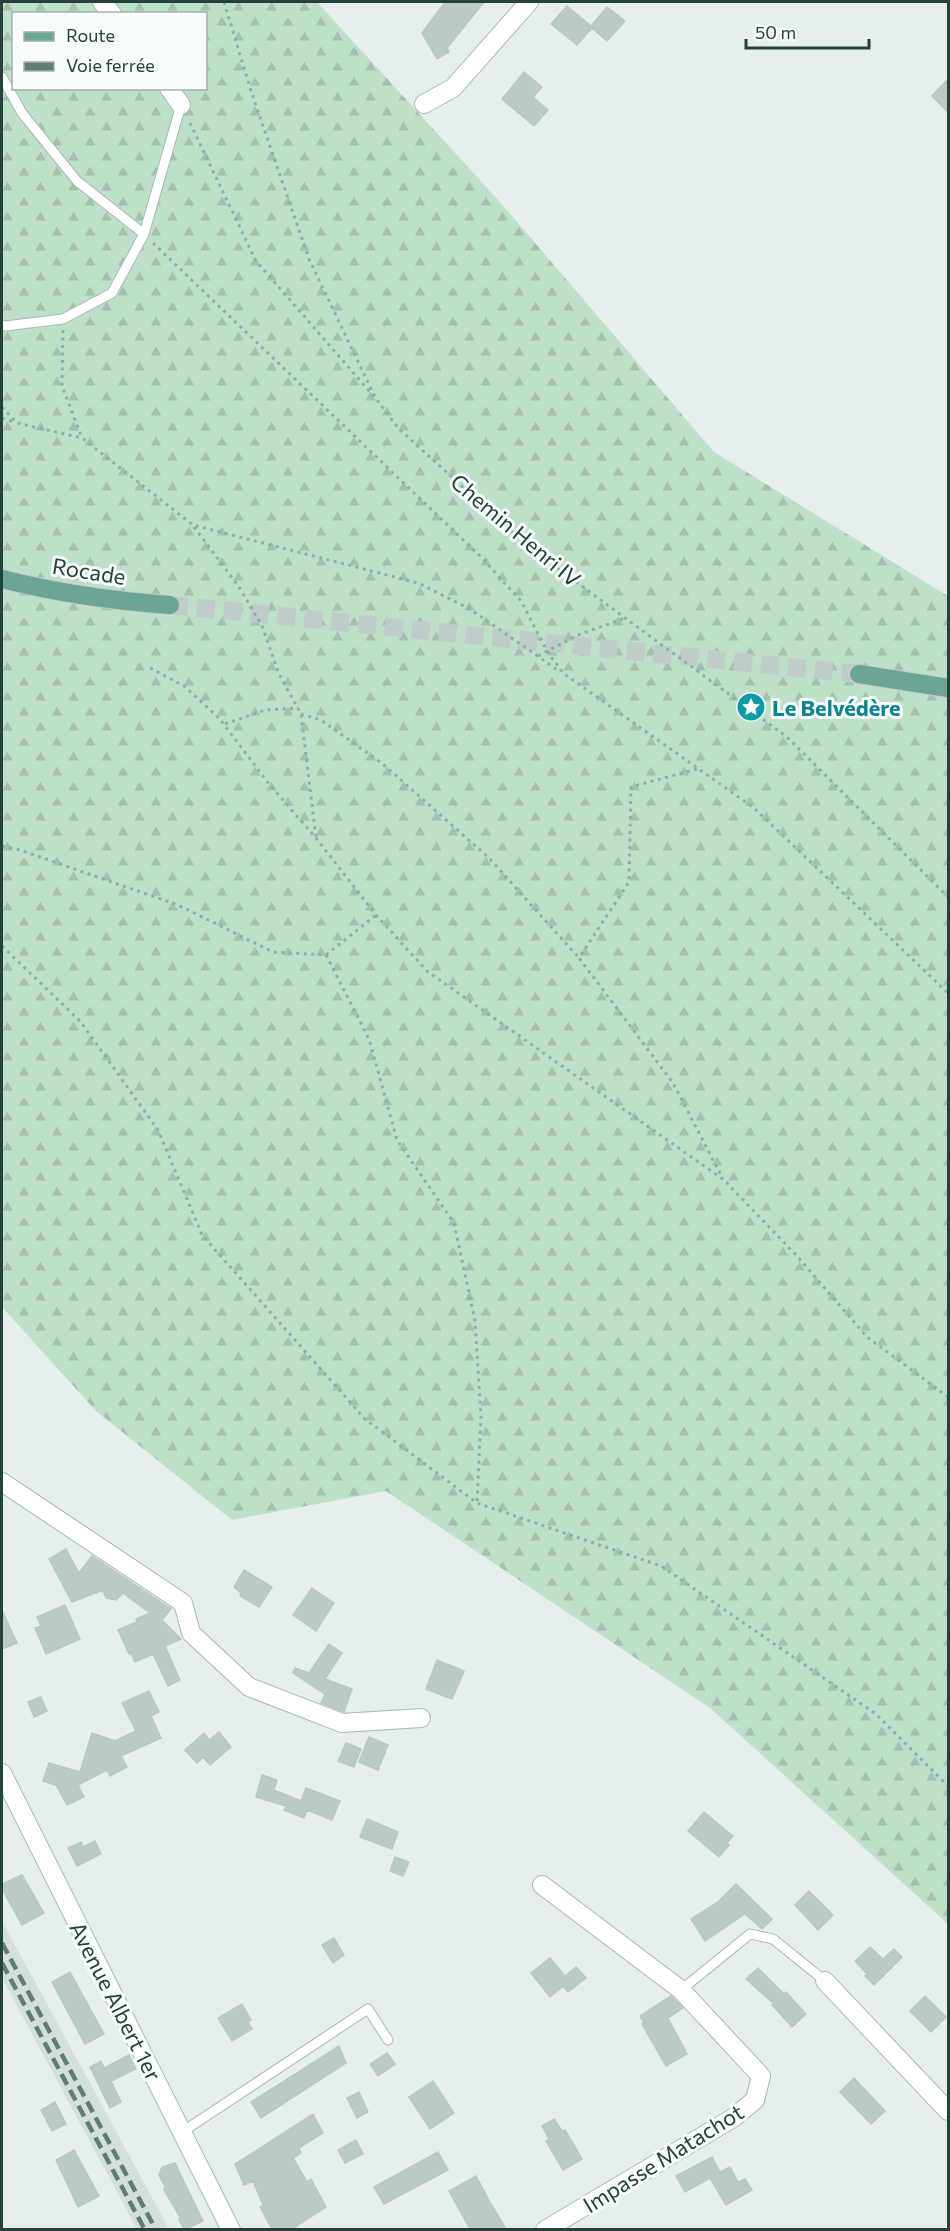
<svg xmlns="http://www.w3.org/2000/svg" width="950" height="2231" viewBox="0 0 950 2231" font-family="Commissioner,sans-serif">
<style>
.built{fill:#d4dfda}
.forest{fill:url(#forest-firs);fill-rule:evenodd}
.building{fill:#bbcac4;stroke:#b8c9c2;stroke-width:1.5}
.lines{fill:none;stroke-linecap:round;stroke-linejoin:round}
.primary-tunnel{stroke:#bfccc8;stroke-width:18;stroke-dasharray:18 9;stroke-linecap:butt}
.service-casing{stroke:#a8b8b2;stroke-width:11}
.minor-casing{stroke:#a8b8b2;stroke-width:20}
.secondary-casing{stroke:#a4bbb3;stroke-width:20}
.primary-casing{stroke:#c2cac8;stroke-width:20}
.path{stroke:#86b3a5;stroke-width:3;stroke-dasharray:3 4.5;stroke-linecap:butt}
.service{stroke:#fff;stroke-width:9}
.minor{stroke:#fff;stroke-width:18}
.secondary{stroke:#fff;stroke-width:18}
.primary{stroke:#6aa596;stroke-width:18}
.rail{stroke:#5f7d75;stroke-width:4.5;stroke-dasharray:12 6;stroke-linecap:butt}
.labels{text-anchor:middle;dominant-baseline:central;stroke-width:6;stroke-linejoin:round;paint-order:stroke}
.street-label{font-size:22px;fill:#24423a;stroke:#f7fbf9}
.culture-label{font-size:22px;font-weight:bold;fill:#0d838f;stroke:#f7fbf9;text-anchor:start}
</style>
<defs>
<pattern id="forest-firs" width="22" height="20" patternUnits="userSpaceOnUse" patternTransform="scale(1.5)"><rect width="22" height="20" fill="#bfe0c8"/><path d="M5 1l3.5 6h-7zM16 11l3.5 6h-7z" fill="#a4c1ad"/></pattern>
</defs>
<rect width="100%" height="100%" fill="#e6efeb"/>
<!-- built -->
<path class="built" d="M2,1921L169,2229H137L2,1978Z"/>
<!-- forest -->
<path class="forest" d="M2,2H317L500,202L714,452L948,596V1924L710,1708L386,1491L232,1520L96,1411L2,1307ZM14,14H206V88H14Z"/>
<!-- building -->
<path class="building" d="M445,2H484L447,48L449,52L437,59L422,33Z
M567,6L591,26L607,7L625,21L607,41L592,28L577,45L551,24Z
M524,72L542,87L533,97L548,110L534,126L502,99Z
M948,79V112L932,96Z
M66,1549L79,1573L92,1556L171,1609L162,1620L181,1639L165,1646L180,1680L168,1686L153,1654L135,1662L131,1653L129,1654L118,1630L137,1622L136,1619L150,1613L123,1593L116,1600L106,1598L103,1590L72,1602L49,1559Z
M244,1570L272,1587L259,1607L240,1596L241,1593L234,1587Z
M312,1588L334,1603L316,1631L293,1615Z
M65,1605L80,1639L46,1654L35,1628L41,1626L37,1617Z
M2,1610L17,1643L2,1649Z
M329,1644L342,1653L325,1679L352,1689L344,1712L321,1703L325,1694L293,1673L295,1668L309,1673Z
M437,1660L464,1671L452,1699L426,1689Z
M149,1691L159,1712L151,1716L161,1738L121,1756L127,1767L110,1776L107,1770L78,1785L84,1797L67,1805L56,1785L43,1781L49,1763L80,1772L92,1733L115,1741L136,1731L122,1703Z
M41,1697L47,1711L34,1717L28,1702Z
M219,1732L231,1747L210,1765L203,1757L197,1763L185,1750L204,1733L209,1740Z
M369,1737L388,1745L378,1770L359,1762Z
M346,1743L361,1749L354,1767L338,1761Z
M262,1775L277,1780L274,1790L301,1801L306,1788L340,1801L332,1820L307,1810L304,1818L284,1810L286,1806L256,1797Z
M704,1812L733,1836L727,1843L729,1845L719,1857L688,1831Z
M367,1819L398,1832L392,1849L360,1837Z
M95,1841L101,1854L77,1866L68,1848L81,1842L83,1847Z
M395,1857L409,1862L403,1876L390,1871Z
M22,1875L44,1913L22,1925L2,1889V1884Z
M736,1884L772,1919L762,1929L745,1914L705,1941L691,1919L718,1902Z
M809,1891L833,1915L818,1930L795,1905Z
M334,1938L344,1955L333,1963L322,1945Z
M870,1947L883,1959L894,1949L902,1957L874,1985L865,1976L867,1974L855,1961Z
M550,1958L565,1976L576,1967L586,1978L568,1992L563,1986L550,1997L531,1973Z
M758,1968L784,1994L786,1992L806,2014L792,2027L772,2005L774,2004L746,1979Z
M70,1972L104,2034L85,2044L52,1982Z
M671,1996L683,2008L668,2018L687,2054L666,2066L642,2024L644,2023L640,2016Z
M925,1996L946,2017L931,2032L910,2011Z
M242,2004L251,2020L248,2022L252,2029L232,2041L218,2018Z
M339,2046L346,2063L261,2118L251,2102Z
M387,2053L395,2064L378,2076L370,2064Z
M129,2055L136,2069L111,2081L121,2102L110,2108L90,2067L101,2061L104,2068Z
M854,2078L885,2111L871,2124L840,2092Z
M433,2081L454,2113L430,2129L409,2097Z
M359,2092L368,2112L357,2118L347,2098Z
M55,2102L66,2124L52,2131L41,2110Z
M313,2114L323,2133L299,2148L301,2153L293,2158L307,2182L311,2179L326,2207L292,2229H272L260,2207L263,2205L253,2181L244,2185L235,2164Z
M554,2119L562,2131L565,2130L582,2159L563,2170L546,2141L549,2139L542,2126Z
M356,2140L363,2154L345,2163L338,2150Z
M74,2150L99,2196L78,2207L56,2160Z
M438,2152L448,2170L384,2204L374,2187Z
M712,2157L720,2172L730,2167L738,2182L745,2179L752,2190L726,2205L710,2178L685,2192L676,2176Z
M175,2163L203,2221L186,2229H184L179,2220L180,2217L164,2190L165,2187L159,2175L162,2167Z
M476,2176L491,2204L506,2229H470L449,2191Z"/>
<g class="lines">
<!-- primary-tunnel -->
<path class="primary-tunnel" d="M170,605L859,674"/>
<!-- service casing -->
<g class="service-casing">
<path id="service" d="M2,77L22,113L77,181L144,234
M2,325L5,326L63,319L112,293L144,234L181,105
M681,1990L750,1934L773,1939L825,1981
M182,2132L368,2009L388,2040"/>
</g>
<!-- minor casing -->
<g class="minor-casing">
<path id="minor" d="M102,2L112,14
M169,88L181,105
M424,104L453,88L529,2
M2,1482L183,1603L191,1633L249,1687L342,1723L421,1718
M542,1885L681,1990L761,2076L755,2100L733,2118L545,2230
M825,1981L948,2111"/>
</g>
<!-- secondary casing -->
<g class="secondary-casing">
<path id="secondary" d="M2,1773L231,2230"/>
</g>
<!-- primary casing -->
<g class="primary-casing">
<path id="primary" d="M2,579C57,593 113,601 170,605
M859,674L948,688"/>
</g>
<!-- path -->
<path class="path" d="M224,2L252,94L309,259L375,397
M190,123L256,261L377,400L399,429L530,548L787,737L948,897
M153,243L482,558L521,601L547,651L563,673L754,808L948,993
M63,330L62,386L82,438
M2,407L17,423L82,438L193,525L418,583L470,609L559,671
M2,418L14,422
M194,527L239,587L262,626L279,674L301,714L316,838
M538,656L578,635L625,618
M150,668L184,686L219,718L269,784L316,838L376,915L427,971L724,1180L796,1255L867,1337L948,1397
M301,714L321,720L383,764L489,858L579,958
M225,724L265,710L298,708
M697,769L631,787L629,882L579,958L673,1083L723,1179
M2,846L20,850L178,905L273,952L326,955L376,915
M2,946L80,1021L158,1130L202,1235L365,1419L477,1503L661,1566L876,1714L948,1786
M326,955L369,1039L397,1140L454,1223L475,1321L481,1416L477,1503"/>
<!-- service -->
<use href="#service" class="service"/>
<!-- minor -->
<use href="#minor" class="minor"/>
<!-- secondary -->
<use href="#secondary" class="secondary"/>
<!-- primary -->
<use href="#primary" class="primary"/>
<!-- rail -->
<path class="rail" d="M2,1943L156,2230
M2,1963L145,2230"/>
</g>
<!-- icons -->
<defs>
<g id="sight-disc" transform="scale(1.5)"><circle r="9.5" fill="#0f9aa8" stroke="#f7fbf9"/><path d="M0-6L1.8-2.2L6-1.7L2.9 1.2L3.7 5.4L0 3.3L-3.7 5.4L-2.9 1.2L-6-1.7L-1.8-2.2Z" fill="#fff"/></g>
</defs>
<g fill-rule="evenodd">
<use href="#sight-disc" x="751" y="707"/>
</g>
<g class="labels">
<!-- street labels -->
<g class="street-label">
<text transform="translate(516 530) rotate(40)">Chemin Henri IV</text>
<text transform="translate(89 571) rotate(9)">Rocade</text>
<text transform="translate(116 2001) rotate(63)">Avenue Albert 1er</text>
<text transform="translate(663 2158) rotate(-32)">Impasse Matachot</text>
</g>
<!-- culture labels -->
<g class="culture-label">
<text x="772" y="707">Le Belvédère</text>
</g>
</g>
<!-- border -->
<rect width="950" height="2231" fill="none" stroke="#24423a" stroke-width="6"/>
<!-- legend -->
<rect x="12" y="12" width="195" height="78" fill="#f7fbf9" stroke="#a3b1ad" stroke-width="1.5"/>
<rect x="24" y="32" width="30" height="9" fill="#6aa596" stroke="#a3b1ad" stroke-width="1.5"/>
<text x="66" y="42" font-size="18" fill="#24423a">Route</text>
<rect x="24" y="62" width="30" height="9" fill="#5f7d75" stroke="#a3b1ad" stroke-width="1.5"/>
<text x="66" y="72" font-size="18" fill="#24423a">Voie ferrée</text>
<!-- scale -->
<path d="M746 39v9h123v-9" fill="none" stroke="#24423a" stroke-width="3"/>
<text x="755" y="39" font-size="18" fill="#24423a" stroke="#f7fbf9" stroke-width="4.5" paint-order="stroke">50 m</text>
</svg>
